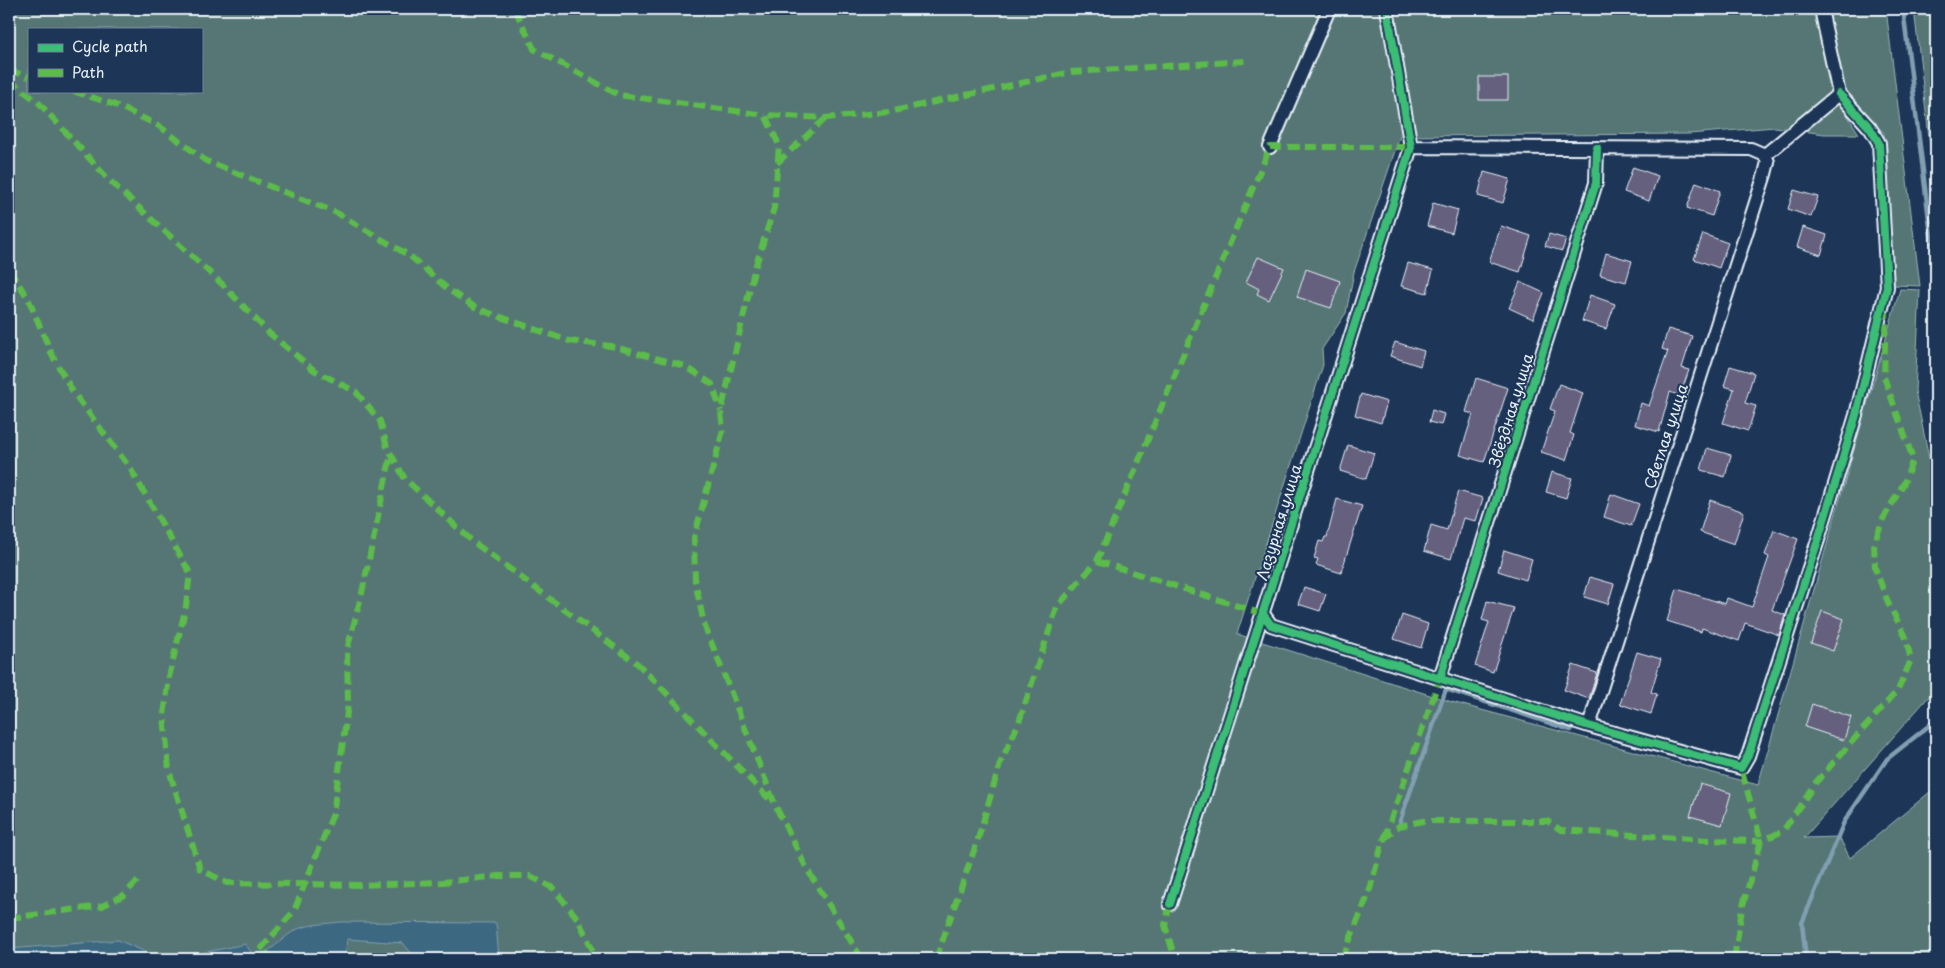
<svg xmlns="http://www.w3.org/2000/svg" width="1945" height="968" viewBox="0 0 1945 968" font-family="'Playpen Sans',sans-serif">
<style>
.green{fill:#547675;stroke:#9eb4b6;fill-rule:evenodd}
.water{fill:#3c6881;stroke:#819fb1}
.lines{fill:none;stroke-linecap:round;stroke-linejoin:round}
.stream{stroke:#819fb1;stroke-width:4.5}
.building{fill:#65607d;stroke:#e8f1f8}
.minor-casing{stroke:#e8f1f8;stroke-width:16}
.minor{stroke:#1d3557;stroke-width:12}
.quiet{stroke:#5cbc4b;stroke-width:6;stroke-dasharray:12 6;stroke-linecap:butt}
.cycleway-casing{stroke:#1d3557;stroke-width:11}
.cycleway{stroke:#3abd76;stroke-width:8}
.labels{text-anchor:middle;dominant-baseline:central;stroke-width:4;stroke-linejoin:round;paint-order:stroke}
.street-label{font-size:15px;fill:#e8f1f8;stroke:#1d3557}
</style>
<rect width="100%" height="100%" fill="#1d3557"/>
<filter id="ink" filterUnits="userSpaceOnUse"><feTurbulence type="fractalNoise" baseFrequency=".02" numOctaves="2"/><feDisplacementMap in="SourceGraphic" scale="10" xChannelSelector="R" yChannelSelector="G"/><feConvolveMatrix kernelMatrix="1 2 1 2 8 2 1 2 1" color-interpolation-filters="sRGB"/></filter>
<g filter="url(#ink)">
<!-- green -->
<path class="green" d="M9,9H1886L1920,286L1894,285L1884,133L1852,100L1846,113L1859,134H1824L1775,127L1689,134L1400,136L1354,272L1346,313L1322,349L1323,365L1237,634L1452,702L1758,785L1900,289L1920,290L1915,391L1936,491V681L1932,693L1804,838L1839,837L1850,858L1936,787V959H9ZM29,29H201V91H29Z
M1914,9H1936V197Z"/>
<!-- water -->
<path class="water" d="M340,922L496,923L499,959H416L403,943L347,939L345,959H172L245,944L254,956C272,953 279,940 294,931C305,924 326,924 340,922Z
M118,940L162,959H9V949Z"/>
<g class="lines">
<!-- stream -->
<path class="stream" d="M1903,9L1936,276
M1400,821L1446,689L1571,730
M1806,959L1802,923L1844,822L1887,759L1936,720"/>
</g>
<!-- building -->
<path class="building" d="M1479,77H1508V100H1479Z
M1633,167L1658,176L1649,201L1624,192Z
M1484,172L1510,179L1503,203L1478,196Z
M1696,182L1720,191L1712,216L1687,208Z
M1794,190L1818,197L1811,217L1788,209Z
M1433,203L1458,210L1452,233L1427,226Z
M1501,226L1531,236L1520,272L1489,262Z
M1803,227L1827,235L1821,255L1797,247Z
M1549,234L1566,239L1562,251L1545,246Z
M1703,234L1728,243L1719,268L1694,259Z
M1606,253L1632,261L1626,282L1600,275Z
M1258,257L1284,268L1269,300L1257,294L1259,289L1246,282Z
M1408,263L1433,270L1427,293L1401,286Z
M1306,269L1340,281L1331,308L1297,297Z
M1520,282L1544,293L1533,319L1509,308Z
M1590,295L1615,304L1606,329L1582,321Z
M1668,329L1692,336L1682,368L1689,370L1680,396L1670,392L1659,432L1635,425L1641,403L1649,406L1668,351L1662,349Z
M1395,342L1424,351L1420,366L1390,356Z
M1730,366L1754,373L1745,403L1756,406L1748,431L1723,423L1734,389L1724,386Z
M1476,378L1508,388L1484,462L1460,455L1473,414L1466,412Z
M1559,384L1583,393L1570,433L1574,435L1566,460L1541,452L1555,411L1550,409Z
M1361,394L1387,402L1381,423L1355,415Z
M1432,410L1444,414L1441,425L1429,422Z
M1348,445L1374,453L1366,479L1340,471Z
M1707,448L1731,455L1725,477L1701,470Z
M1552,472L1572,478L1566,498L1546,492Z
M1458,491L1483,498L1476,521L1463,518L1451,559L1424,551L1431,525L1447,530Z
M1611,494L1639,504L1631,526L1604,517Z
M1337,499L1362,506L1341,573L1316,565L1318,559L1314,558L1319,541L1323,542L1325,537H1327Z
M1710,500L1744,512L1734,544L1700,532Z
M1774,530L1798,539L1772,610L1785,615L1779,635L1745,623L1739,641L1702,628L1701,632L1667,621L1677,589L1725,604L1727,598L1752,607L1769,557L1765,555Z
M1504,550L1532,559L1526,580L1498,571Z
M1590,577L1614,584L1608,604L1584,597Z
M1304,587L1326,594L1320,611L1298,604Z
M1487,601L1514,608L1493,672L1475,666L1489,622L1482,620Z
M1822,611L1844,619L1833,651L1811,643Z
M1402,615L1428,624L1421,648L1394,639Z
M1637,652L1661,659L1651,692L1657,694L1651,714L1620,704Z
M1573,665L1597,673L1589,699L1564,690Z
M1812,704L1851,717L1844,740L1805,727Z
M1700,784L1731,793L1722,825L1690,816Z"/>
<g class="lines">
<!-- minor casing -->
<g class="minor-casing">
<path id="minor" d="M1270,147L1329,9
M1411,147L1751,149L1765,155
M1765,155L1839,94L1821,9
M1263,614L1271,625L1589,726L1741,768L1748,756L1818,540L1856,415L1887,287L1879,143L1870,128L1839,94
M1440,678L1596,183L1597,148
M1589,726L1765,174L1768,162L1765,155
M1170,904L1411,147L1387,9"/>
</g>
<!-- minor -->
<use href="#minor" class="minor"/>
<!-- quiet -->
<path class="quiet" d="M515,9L534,49L619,95L765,115
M9,70L29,77
M9,80L38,102L109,180L222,284L269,333L314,370L356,392L380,421L387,447L405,479L472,541L639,665L773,803
M73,91L118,106L159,126L206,161L337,213L410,256L450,291L478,309L569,341L611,346L685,366L712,384L721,411
M777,163L826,118
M9,270L28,298L52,355L73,392L130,468L190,573L186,606L169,677L164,715L169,770L200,869L227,883L360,885L443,882L499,876H530L553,888L578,919L597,959
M1097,561L1263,614
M1384,839L1440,678
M1170,904L1165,925L1175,959
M9,918L102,906L124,895L139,879
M275,959L260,950L294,911L333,814L348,705L347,650L362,593L391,454
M862,959L807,869L776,807L704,624L695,581L694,538L723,430L721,412L754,271L774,208L779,145L765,115L826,118L889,112L1071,72L1246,61
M936,959L977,842L1000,764L1019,722L1057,607L1097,561L1270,147H1411
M1342,959L1369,893L1383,840L1399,826L1423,821H1547L1561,830L1707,840L1761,841L1783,831L1816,782L1898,690L1911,660L1905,635L1889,605L1875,568L1874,544L1883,519L1904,483L1913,459L1884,377L1886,312
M1734,959L1742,909L1761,841L1741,768"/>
<!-- cycleway casing -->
<g class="cycleway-casing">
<path id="cycleway" d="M1263,614L1271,625L1589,726L1741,768L1748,756L1818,540L1856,415L1887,287L1879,143L1870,128L1839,94
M1440,678L1596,183L1597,148
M1170,904L1411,147L1387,9"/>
</g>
<!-- cycleway -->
<use href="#cycleway" class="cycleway"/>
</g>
</g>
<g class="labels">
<!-- street labels -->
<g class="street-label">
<text transform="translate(1510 410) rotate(-73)">Звёздная улица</text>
<text transform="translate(1665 436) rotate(-72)">Светлая улица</text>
<text transform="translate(1278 522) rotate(-73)">Лазурная улица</text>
</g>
</g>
<!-- margin -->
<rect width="1945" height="968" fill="none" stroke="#1d3557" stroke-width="30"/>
<rect x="15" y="15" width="1915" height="938" fill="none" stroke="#e8f1f8" stroke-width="2" filter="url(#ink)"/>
<!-- legend -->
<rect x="28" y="28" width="175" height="65" fill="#1d3557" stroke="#6e8097"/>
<rect x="38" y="44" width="25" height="8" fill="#3abd76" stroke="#6e8097"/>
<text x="72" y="52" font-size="15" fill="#e8f1f8">Cycle path</text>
<rect x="38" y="69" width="25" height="8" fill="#5cbc4b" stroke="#6e8097"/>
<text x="72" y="78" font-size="15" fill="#e8f1f8">Path</text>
</svg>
